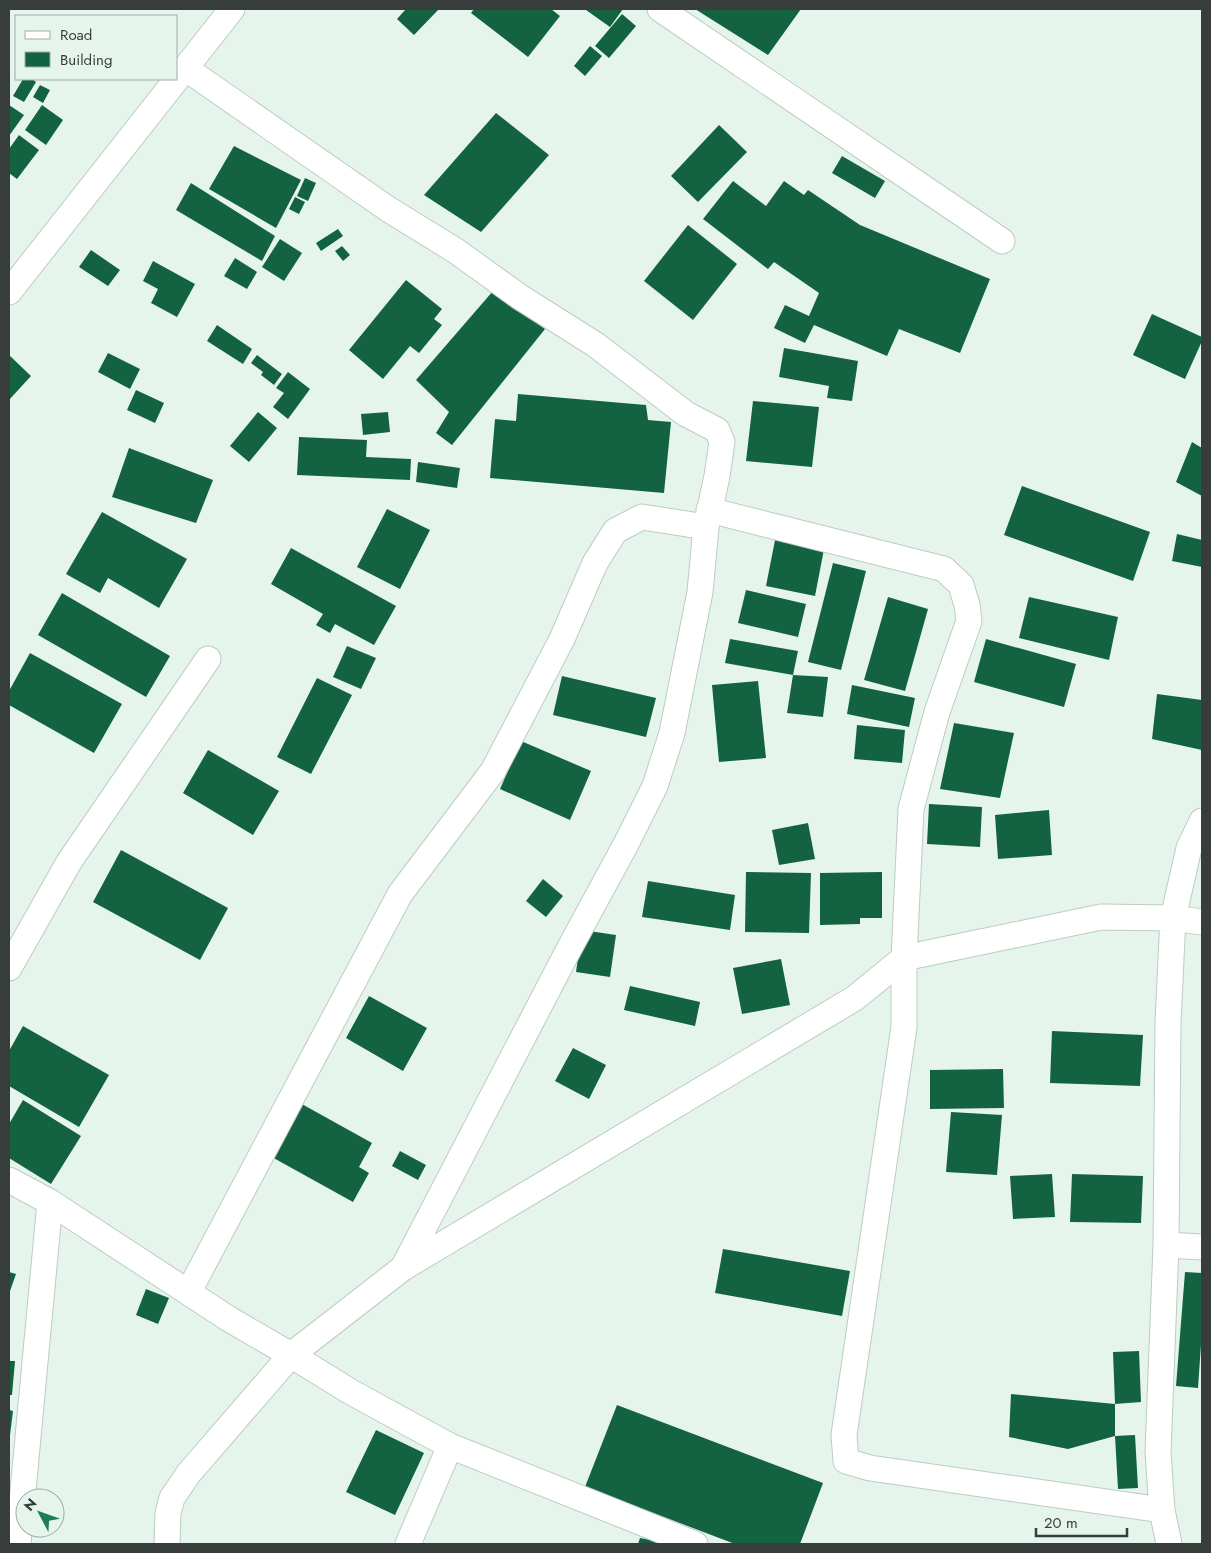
<svg xmlns="http://www.w3.org/2000/svg" width="1211" height="1553" viewBox="0 0 1211 1553" font-family="Jost,sans-serif">
<style>
.building{fill:#136342}
.lines{fill:none;stroke-linecap:round;stroke-linejoin:round}
.minor-casing{stroke:#bdcbc3;stroke-width:27}
.minor{stroke:#fff;stroke-width:25}
</style>
<rect width="100%" height="100%" fill="#e6f5ec"/>
<!-- building -->
<path class="building" d="M406,9H439L414,35L397,19Z
M474,9H551L560,16L528,57L471,13Z
M587,9H623L610,27L586,10Z
M695,9H801L768,55Z
M622,14L636,26L609,58L595,46Z
M590,46L602,56L585,76L574,66Z
M23,79H32L36,82L24,102L13,96Z
M40,85L50,90L43,103L33,97Z
M9,105L24,115L9,136Z
M42,105L63,120L46,145L25,130Z
M496,113L549,155L481,232L424,195Z
M719,125L747,152L698,202L671,176Z
M19,135L39,150L17,179L9,173V149Z
M234,146L301,180L276,228L209,189Z
M842,156L885,181L875,198L832,173Z
M305,178L316,183L308,201L297,196Z
M733,181L766,206L784,181L804,195L808,190L860,225L990,279L960,353L899,329L887,356L814,325L805,343L774,328L785,305L809,316L819,293L774,262L768,269L703,219Z
M191,183L275,236L262,261L176,210Z
M295,197L305,202L299,214L289,209Z
M688,225L737,264L693,320L644,281Z
M338,229L343,236L321,251L316,243Z
M280,239L302,253L284,281L262,267Z
M342,246L350,255L343,261L335,251Z
M91,250L120,270L108,286L79,267Z
M235,258L257,272L247,289L224,276Z
M153,261L195,284L177,317L151,303L158,289L143,281Z
M406,280L442,309L434,319L442,325L419,353L410,346L383,379L349,350Z
M493,291L545,329L452,445L436,433L449,412L416,380Z
M1152,314L1202,337V341L1185,379L1133,355Z
M217,325L252,349L243,364L207,341Z
M784,348L858,361L852,401L827,398L829,386L779,377Z
M108,353L140,369L130,389L98,372Z
M9,355L31,376L9,400Z
M257,355L282,374L274,385L261,375L263,372L251,363Z
M288,372L310,389L288,419L273,407L284,393L276,388Z
M136,390L164,403L155,423L127,410Z
M518,394L646,405L648,420L671,422L664,493L490,478L495,419L516,421Z
M753,401L819,407L812,467L746,461Z
M258,412L277,428L249,462L230,446Z
M388,412L390,432L363,435L361,414Z
M299,437L367,440L366,457L411,459L410,480L297,475Z
M1192,442L1202,448V496L1176,482Z
M129,448L213,480L196,523L112,497Z
M418,462L460,468L457,488L416,482Z
M1022,486L1150,532L1133,581L1004,535Z
M387,509L430,530L400,589L357,567Z
M102,512L187,559L159,608L108,578L100,593L66,574Z
M1177,534L1202,540V567L1172,561Z
M776,535L825,544L815,596L766,586Z
M291,548L396,606L374,645L335,624L330,633L316,625L323,614L271,584Z
M833,563L866,571L841,670L808,662Z
M746,590L806,604L798,637L738,623Z
M62,593L170,656L146,697L38,635Z
M888,597L928,609L905,691L864,680Z
M1029,597L1118,617L1109,660L1019,638Z
M730,639L798,651L793,675L725,663Z
M986,639L1076,664L1064,707L974,682Z
M347,646L376,658L361,689L333,677Z
M30,653L122,704L94,753L9,705V691Z
M793,675L828,677L823,717L787,713Z
M562,676L656,698L646,737L553,715Z
M317,678L352,695L311,774L277,757Z
M758,681L766,758L719,762L712,685Z
M852,685L915,698L909,727L847,714Z
M1157,694L1202,700V750L1152,739Z
M954,723L1014,733L1000,798L940,789Z
M857,725L905,730L902,763L854,759Z
M521,741L591,771L570,820L500,789Z
M208,750L279,791L253,835L183,793Z
M929,804L982,807L980,847L927,844Z
M1049,810L1052,855L998,859L995,815Z
M808,823L815,859L779,865L772,830Z
M121,850L228,908L200,960L93,902Z
M746,872L811,873L809,933L745,932Z
M882,872V918H860V924L820,925V873Z
M543,879L563,896L546,917L526,901Z
M648,881L735,895L730,930L642,917Z
M582,930L616,935L610,977L576,972Z
M781,959L790,1005L742,1014L733,968Z
M630,986L700,1002L695,1026L624,1010Z
M369,996L427,1028L403,1071L346,1038Z
M23,1026L109,1075L79,1127L9,1086V1051Z
M1052,1031L1143,1035L1140,1086L1050,1083Z
M573,1048L606,1065L589,1099L555,1081Z
M1003,1069L1004,1108L930,1109V1070Z
M23,1100L81,1136L51,1184L9,1158V1124Z
M300,1103L372,1143L359,1167L369,1173L353,1202L270,1156Z
M951,1112L1002,1115L997,1175L946,1172Z
M400,1151L426,1165L418,1180L392,1166Z
M1052,1174L1055,1217L1013,1219L1010,1176Z
M1072,1174L1143,1176L1141,1223L1070,1222Z
M723,1249L850,1271L842,1316L715,1293Z
M9,1272L16,1274L9,1294Z
M1185,1272L1202,1273V1330L1198,1388L1176,1386Z
M146,1289L169,1298L158,1324L136,1315Z
M1139,1351L1141,1402L1115,1404L1113,1352Z
M9,1361H15L12,1395H9Z
M1011,1394L1115,1404V1436L1135,1435L1138,1488L1118,1489L1115,1436L1068,1449L1009,1437Z
M617,1405L823,1483L800,1544H735L585,1487Z
M9,1410L13,1411L10,1435H9Z
M376,1430L424,1453L395,1515L346,1492Z
M640,1538L667,1543V1544H638Z"/>
<g class="lines">
<!-- minor casing -->
<g class="minor-casing">
<path id="minor" d="M660,9L1002,241
M185,68L388,209L456,251L520,297L596,345L686,414L717,430L722,442L717,476L706,527L642,517L615,531L595,563L562,639L493,771L400,894L189,1291
M9,292L232,9
M709,510L944,569L961,585L967,605L969,621L937,712L911,809L904,958V1027L844,1435L846,1461L870,1468L1162,1510
M9,968L69,862L208,659
M9,1180L50,1202L229,1319L291,1355L351,1392L450,1446L695,1544
M1166,1245L1202,1247
M403,1268L569,949L626,844L655,786L672,733L700,592L706,527
M18,1544L50,1202
M167,1544L168,1513L172,1498L189,1473L291,1355L403,1268L855,998L904,958L1101,917L1173,918L1202,922
M408,1544L450,1446
M1169,1544L1162,1510L1158,1452L1166,1245L1168,1022L1173,918L1189,848L1202,821"/>
</g>
<!-- minor -->
<use href="#minor" class="minor"/>
</g>
<!-- border -->
<rect width="1211" height="1553" fill="none" stroke="#373d3a" stroke-width="20"/>
<!-- legend -->
<rect x="15" y="15" width="162" height="65" fill="#e6f5ec" stroke="#a0aba5"/>
<rect x="25" y="31" width="25" height="8" fill="#ffffff" stroke="#a0aba5"/>
<text x="60" y="40" font-size="15" fill="#373d3a">Road</text>
<rect x="25" y="52" width="25" height="15" fill="#136342" stroke="#a0aba5"/>
<text x="60" y="65" font-size="15" fill="#373d3a">Building</text>
<!-- north arrow -->
<g transform="translate(40 1513) rotate(311)"><circle r="24" fill="#e6f5ec" stroke="#a0aba5"/>
<path d="M0-4L9 19L0 12L-9 19Z" fill="#1d7d54"/>
<text y="-8" font-size="14" font-weight="bold" text-anchor="middle" fill="#373d3a">N</text>
</g>
<!-- scale -->
<path d="M1036 1528v8h91v-8" fill="none" stroke="#373d3a" stroke-width="2.5"/>
<text x="1044" y="1528" font-size="15" fill="#373d3a" stroke="#e6f5ec" stroke-width="4" paint-order="stroke">20 m</text>
</svg>
